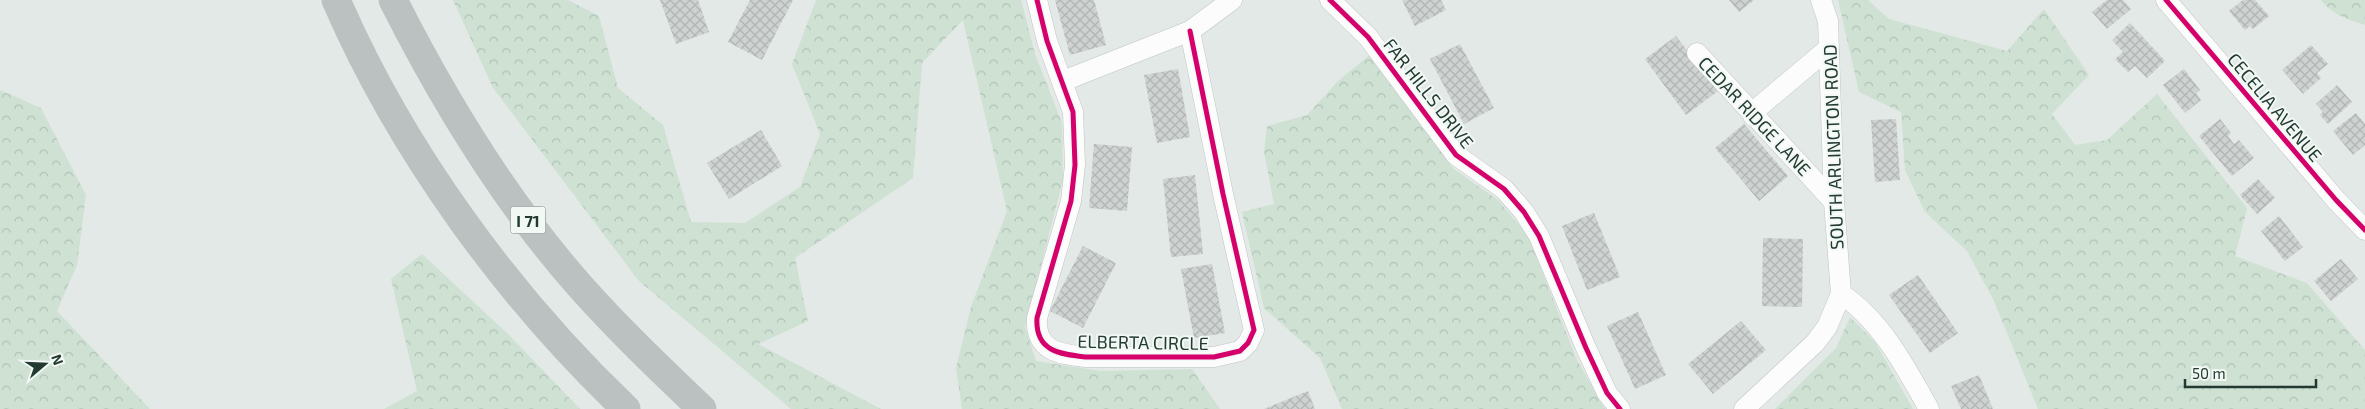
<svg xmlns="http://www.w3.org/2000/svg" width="2365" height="409" viewBox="0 0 2365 409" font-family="'Exo 2',sans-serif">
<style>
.forest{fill:url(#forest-crowns)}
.building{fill:url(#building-cross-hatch)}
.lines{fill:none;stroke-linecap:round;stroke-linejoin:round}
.minor-casing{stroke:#c0c5c3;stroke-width:21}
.highway-casing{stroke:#bcc4c2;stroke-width:29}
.minor{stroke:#fbfcfb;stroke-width:20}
.highway{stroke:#bbc1c0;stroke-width:28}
.cycleway-casing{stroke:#f2f8f4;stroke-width:8}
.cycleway{stroke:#d6006c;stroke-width:5}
.labels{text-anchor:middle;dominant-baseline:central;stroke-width:4;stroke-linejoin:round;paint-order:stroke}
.shield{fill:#f2f8f4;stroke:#61736d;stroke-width:1}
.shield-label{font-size:16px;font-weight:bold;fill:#233a33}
.street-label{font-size:18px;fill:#233a33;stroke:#f2f8f4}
</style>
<defs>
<pattern id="forest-crowns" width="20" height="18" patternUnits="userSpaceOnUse" patternTransform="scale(1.25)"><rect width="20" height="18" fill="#cee1d3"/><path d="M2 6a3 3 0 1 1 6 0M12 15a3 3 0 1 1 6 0" fill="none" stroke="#b1c2b6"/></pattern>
<pattern id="building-cross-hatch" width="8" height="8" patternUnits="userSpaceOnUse" patternTransform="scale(1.25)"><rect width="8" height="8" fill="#ced2d0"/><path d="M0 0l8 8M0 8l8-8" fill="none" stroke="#b1b5b3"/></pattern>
</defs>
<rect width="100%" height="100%" fill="#e3e9e6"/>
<!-- forest -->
<path class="forest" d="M453,0H568L599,16L618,88L663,125L691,222L745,223L800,187L820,134L792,64L816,0H1021L1035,54L1062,123L1063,180L1025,327L1036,361L1100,371L1192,369L1220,409H962L956,368L971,307L1007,211L963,20L922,63L913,178L795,258L808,321L758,344L881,409H791L639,281L493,88Z
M1838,0H1868L1889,19L2007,51L2044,9L2089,75L2052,114L2075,145L2107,140L2157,94L2247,208L2235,256L2307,283L2365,350V409H2038L1994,301L1967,251L1925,212L1905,170L1901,112L1859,92Z
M2321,0H2365V25C2349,20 2331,14 2321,0Z
M1371,54L1454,169L1498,200L1528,236L1577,360L1605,409H1342L1320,358L1264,308L1242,212L1274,204L1264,152L1267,126L1307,115L1338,81Z
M0,90L41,108L86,195L77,265L57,311L150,409H0Z
M422,254L508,334L580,409H384L417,391L391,279Z
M1850,317L1875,342L1913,409H1775L1836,348Z"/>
<!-- building -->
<path class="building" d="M660,0H698L709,32L676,44Z
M750,0H793L762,60L728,42Z
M1055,0H1094L1106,45L1070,55Z
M1402,0H1441L1446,10L1415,26Z
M1729,0H1754L1739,12Z
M2107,0H2123L2131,9L2107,29L2092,12Z
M2243,0H2255L2269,16L2253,29L2250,26L2245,30L2229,11Z
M2130,23L2165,61L2147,78L2135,66L2128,72L2115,59L2123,52L2112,40Z
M1676,36L1718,91L1686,115L1645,59Z
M1460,44L1494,108L1464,124L1430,59Z
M2311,45L2328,64L2317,73L2321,78L2303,94L2282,70Z
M1178,69L1190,137L1157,143L1144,75Z
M2184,69L2200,90L2196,93L2201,100L2185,113L2163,85Z
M2337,85L2352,102L2328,124L2320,115L2323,112L2316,104Z
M2356,113L2365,124V145L2353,155L2333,131Z
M1896,119L1900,180L1875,182L1871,120Z
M2220,119L2231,133L2228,136L2234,144L2239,140L2254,158L2232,176L2199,136Z
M1744,124L1788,176L1759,201L1715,148Z
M761,130L782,166L729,199L707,163Z
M1094,144L1132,147L1127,211L1089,208Z
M1195,175L1203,254L1171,257L1163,179Z
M2258,179L2275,198L2257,214L2240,195Z
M1594,213L1620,277L1587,290L1562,226Z
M2279,216L2303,247L2285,261L2261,231Z
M1763,238L1803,239L1802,307L1762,306Z
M1083,246L1116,263L1083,328L1050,311Z
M2341,259L2358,279L2331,301L2314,281Z
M1212,264L1225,333L1194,338L1181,269Z
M1918,275L1958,333L1930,353L1889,295Z
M1638,312L1666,375L1635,389L1607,326Z
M1741,321L1766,350L1713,394L1688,364Z
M1979,375L1993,409H1961L1951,386Z
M1308,391L1315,409H1264Z"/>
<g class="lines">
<!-- minor casing -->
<g class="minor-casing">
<path id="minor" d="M1037,0L1047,41L1073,112L1075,165L1071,201L1037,318C1035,351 1059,354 1085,357H1214L1240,351L1248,343L1254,330L1223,194L1190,31
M1330,0L1368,37L1456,155L1504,189L1524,212L1539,236L1586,348L1607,393L1620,409
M1821,0L1828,21L1834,202L1841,294
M2166,0L2336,200L2365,230
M1697,53L1834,202
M1063,81L1190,31L1232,0
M1753,116L1760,106L1829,48
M1841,294C1881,320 1906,368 1929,409
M1744,409L1815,343L1827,327L1841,294"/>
</g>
<!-- highway casing -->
<g class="highway-casing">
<path id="highway" d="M336,0C401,150 508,297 626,409
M393,0C444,101 504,200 579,285C618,329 660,369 702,409"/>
</g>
<!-- minor -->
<use href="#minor" class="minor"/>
<!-- highway -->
<use href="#highway" class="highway"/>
<!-- cycleway casing -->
<g class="cycleway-casing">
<path id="cycleway" d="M1037,0L1047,41L1073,112L1075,165L1071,201L1037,318C1035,351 1059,354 1085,357H1214L1240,351L1248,343L1254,330L1223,194L1190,31
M1330,0L1368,37L1456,155L1504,189L1524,212L1539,236L1586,348L1607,393L1620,409
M2166,0L2336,200L2365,230"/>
</g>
<!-- cycleway -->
<use href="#cycleway" class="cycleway"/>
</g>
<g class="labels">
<!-- shield labels -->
<rect class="shield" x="510.5" y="206.5" width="35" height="27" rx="4"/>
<g class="shield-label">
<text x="528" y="220">I 71</text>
</g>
<!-- street labels -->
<g class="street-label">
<text transform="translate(1429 93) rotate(52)">FAR HILLS DRIVE</text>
<text transform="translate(2275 107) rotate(50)">CECELIA AVENUE</text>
<text transform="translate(1755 116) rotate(47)">CEDAR RIDGE LANE</text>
<text transform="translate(1833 147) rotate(-92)">SOUTH ARLINGTON ROAD</text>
<text transform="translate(1143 342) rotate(1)">ELBERTA CIRCLE</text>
</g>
</g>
<!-- north arrow -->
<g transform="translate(45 364) rotate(71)" stroke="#f2f8f4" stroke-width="4" paint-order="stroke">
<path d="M0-4L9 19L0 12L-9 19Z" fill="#233a33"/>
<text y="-8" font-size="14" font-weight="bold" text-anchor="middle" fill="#233a33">N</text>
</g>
<!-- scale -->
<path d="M2185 379v8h131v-8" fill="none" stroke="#233a33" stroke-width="2.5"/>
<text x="2192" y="379" font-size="15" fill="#233a33" stroke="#f2f8f4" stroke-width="4" paint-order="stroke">50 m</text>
</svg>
